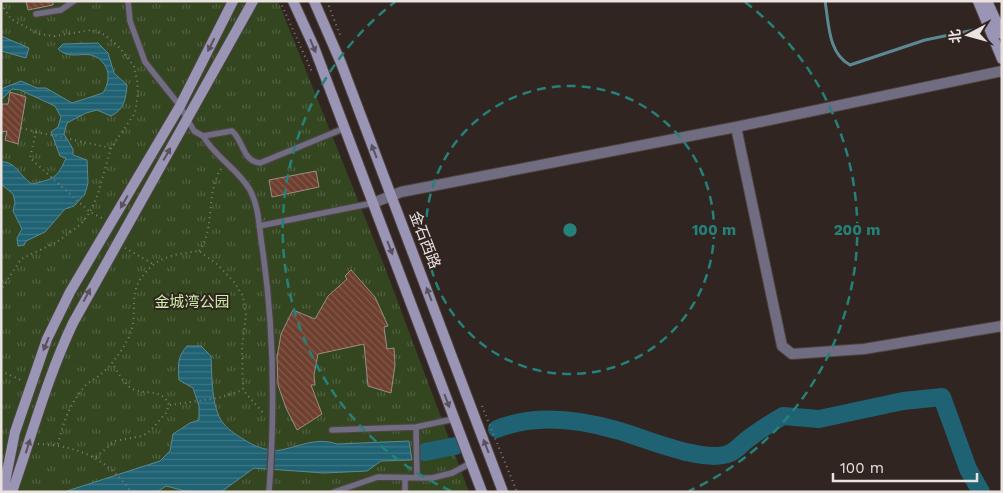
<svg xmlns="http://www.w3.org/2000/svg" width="1003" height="493" viewBox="0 0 1003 493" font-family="'Work Sans','Noto Sans SC',sans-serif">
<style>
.park{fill:url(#park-tufts)}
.water{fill:url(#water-rules);stroke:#5b8893}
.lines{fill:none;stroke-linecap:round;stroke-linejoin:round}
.stream{stroke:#5b8893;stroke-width:3}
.river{stroke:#1e6273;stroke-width:18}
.building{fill:url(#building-back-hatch);stroke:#9b8d87}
.lane-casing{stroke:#4e433f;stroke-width:8}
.street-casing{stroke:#4e433f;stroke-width:12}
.secondary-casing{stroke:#4e433f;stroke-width:12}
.path{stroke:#857c78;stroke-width:2;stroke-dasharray:1 4;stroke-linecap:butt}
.lane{stroke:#706d82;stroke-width:5.5}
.street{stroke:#706d82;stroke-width:10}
.secondary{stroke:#9a94b5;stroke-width:10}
.oneway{fill:#5a515c}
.ring{fill:none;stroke:#258179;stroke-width:2.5;stroke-dasharray:9 6}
.labels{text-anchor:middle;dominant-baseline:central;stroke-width:4;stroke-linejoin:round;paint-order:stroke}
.street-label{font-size:15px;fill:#eae2df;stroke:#302520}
.park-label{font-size:15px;fill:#caefa8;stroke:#302520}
.centre{fill:#258179;stroke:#302520;stroke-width:2.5}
.ring-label{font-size:15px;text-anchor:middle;font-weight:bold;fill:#258179;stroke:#302520;stroke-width:4;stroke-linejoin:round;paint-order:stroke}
</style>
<defs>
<pattern id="park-tufts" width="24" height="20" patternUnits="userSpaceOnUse" patternTransform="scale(1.25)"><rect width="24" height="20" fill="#334620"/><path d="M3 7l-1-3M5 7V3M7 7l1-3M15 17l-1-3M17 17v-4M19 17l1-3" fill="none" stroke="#516040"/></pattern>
<pattern id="water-rules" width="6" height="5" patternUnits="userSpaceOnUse" patternTransform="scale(1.25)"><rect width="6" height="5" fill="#1e6273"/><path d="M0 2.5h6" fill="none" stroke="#3f7886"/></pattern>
<pattern id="building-back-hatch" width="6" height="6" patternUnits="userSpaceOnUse" patternTransform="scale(1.25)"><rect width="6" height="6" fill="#6e3f2e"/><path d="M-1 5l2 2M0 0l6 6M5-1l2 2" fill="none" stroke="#835a4c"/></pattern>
</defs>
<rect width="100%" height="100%" fill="#302520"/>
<!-- park -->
<path class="park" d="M1,1H278L384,265L469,492H1Z"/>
<!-- water -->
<path class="water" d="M1,36L29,48L26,58L1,51Z
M98,43L108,53L114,73L127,85C126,99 124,110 111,116L97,110L86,113L67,123L64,134L73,149V155L87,160L88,183L85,194L74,206L65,209L45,232L26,241L24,245L18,246L17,238L22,229L13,211L15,202L13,194L1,184V162C15,160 21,178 32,184C53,179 57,179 66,158L60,156L51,132L58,127L61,117L55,106L20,90L12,89L1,100V89L21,81L37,88H46L72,103L103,93C108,85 110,75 106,67C92,43 74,64 58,49L63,44Z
M187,346H201L211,356C212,374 211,408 223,423C229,431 240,437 248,442C256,447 271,452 281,450C300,446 317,437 337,444L409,441L412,460L381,461L367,471L324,473L254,468L221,492H189L166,486L157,492H64L160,461L170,451L173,434L190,423L199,420V406L193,388L179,380C178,366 177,357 187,346Z"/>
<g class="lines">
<!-- stream -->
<path class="stream" d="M825,1C829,24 828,53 850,65L925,40L974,30"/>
<!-- river -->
<path class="river" d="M497,429C534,414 578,419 616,430C643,437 705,465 730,453C737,450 742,443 748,439C759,430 771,423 783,416L819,419L903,401L942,397L968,469L981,492
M425,452L455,446"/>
</g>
<!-- building -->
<path class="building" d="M26,1H53V5L28,10Z
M10,92L26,97L18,144L5,140L7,131L1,132L2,104H8Z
M316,171L319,187L272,197L269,180Z
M351,270L375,297L388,326L384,327L387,349L394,348L395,365L391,393L368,386L364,344L318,354L314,375L315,385H311L322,414L297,430L286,408L278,385L277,358L281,334L293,310L315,319L328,296L347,279L345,276Z"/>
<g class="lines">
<!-- lane casing -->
<g class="lane-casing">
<path id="lane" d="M128,1L130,21L145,62L180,106L194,131L203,136L232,131C244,141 242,161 260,163L345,128
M36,14L61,10L74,1
M203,136C215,157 238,169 250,190C259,207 259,227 262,246C274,326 275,411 269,492
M259,226L373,203
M416,427L417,478
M332,430L416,427L454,419
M405,478V492
M334,492L378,477L432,478L452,473L471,463"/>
</g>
<!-- street casing -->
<g class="street-casing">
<path id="street" d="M736,127L782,346L792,354L864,349L1002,326
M373,203L401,192L736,127L1002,71"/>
</g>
<!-- secondary casing -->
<g class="secondary-casing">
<path id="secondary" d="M293,1L314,47L482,492
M314,1L341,63L503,492
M978,1L1002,59
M987,1L1002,34
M3,492L15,432L47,339L70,292L180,106L233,1
M12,492C32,435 47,378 73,323L253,1"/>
</g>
<!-- path -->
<path class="path" d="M280,1L312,72
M327,1L340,35
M1,4L11,19L39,34L55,36L92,30L105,35L118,46L134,66L137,80L138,93L135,113L111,148L98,194L90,212L81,224L57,242L21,259L1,290
M21,128L36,132L30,158L90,212L102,218
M36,132L111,148
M125,248L153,264
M199,251C216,228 205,194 221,169
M1,371L23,381
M170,405L218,398L243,390
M482,406L517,492
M38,444C76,445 109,459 131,492
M58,444C63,423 70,403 85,386C89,382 95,379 100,375C112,365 121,352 128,339C142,311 122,292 152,266C164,255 184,253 199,251L218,265L234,282L243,296L246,315L242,347L243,390L265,415
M96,457L115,441L142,436L150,431L166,413L169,405C162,388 149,395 135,390C125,387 118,372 112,363"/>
<!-- lane -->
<use href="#lane" class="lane"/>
<!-- street -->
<use href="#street" class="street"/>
<!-- secondary -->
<use href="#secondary" class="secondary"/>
</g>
<!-- one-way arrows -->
<defs><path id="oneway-solid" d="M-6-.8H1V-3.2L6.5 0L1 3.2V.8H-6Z" transform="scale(1.25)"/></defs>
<g class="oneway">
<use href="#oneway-solid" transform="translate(211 45) rotate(117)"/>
<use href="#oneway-solid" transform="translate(313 46) rotate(67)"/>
<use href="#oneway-solid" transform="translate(374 151) rotate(-111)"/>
<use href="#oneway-solid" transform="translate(167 154) rotate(-61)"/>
<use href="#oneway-solid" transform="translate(124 202) rotate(120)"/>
<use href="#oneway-solid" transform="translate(390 248) rotate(69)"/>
<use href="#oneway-solid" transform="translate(429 294) rotate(-111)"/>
<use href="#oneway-solid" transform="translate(87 295) rotate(-62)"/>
<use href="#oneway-solid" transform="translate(46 344) rotate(112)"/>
<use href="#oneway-solid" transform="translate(447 401) rotate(69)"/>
<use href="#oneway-solid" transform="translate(28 446) rotate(-73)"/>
<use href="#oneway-solid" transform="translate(486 446) rotate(-111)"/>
</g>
<!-- distance rings -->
<g class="ring">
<circle cx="570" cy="230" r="144"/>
<path d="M451 491A287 287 0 0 1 395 2M745 2A287 287 0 0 1 689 491"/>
</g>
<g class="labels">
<!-- street labels -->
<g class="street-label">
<text transform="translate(425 240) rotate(69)">金石西路</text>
</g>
<!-- park labels -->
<g class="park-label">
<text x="192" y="302">金城湾公园</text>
</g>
</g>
<circle cx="570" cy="230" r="8" class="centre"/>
<g class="ring-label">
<text x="714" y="235">100 m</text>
<text x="857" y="235">200 m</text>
</g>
<!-- border -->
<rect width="1003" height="493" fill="none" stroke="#eae2df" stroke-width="5"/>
<!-- north arrow -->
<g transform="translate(968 35) rotate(264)" stroke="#302520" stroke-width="4" paint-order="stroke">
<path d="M0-4L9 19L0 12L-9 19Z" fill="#eae2df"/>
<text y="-8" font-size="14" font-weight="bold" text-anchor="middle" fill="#eae2df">北</text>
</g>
<!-- scale -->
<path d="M833 473v8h144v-8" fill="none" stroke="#eae2df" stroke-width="2.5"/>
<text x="840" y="473" font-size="15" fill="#eae2df" stroke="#302520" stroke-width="4" paint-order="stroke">100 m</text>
</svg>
